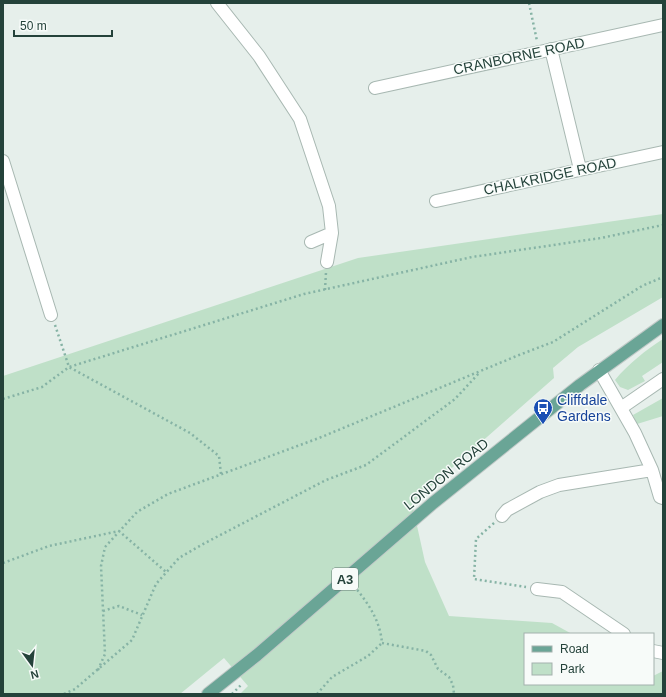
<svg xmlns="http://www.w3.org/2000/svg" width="666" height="697" viewBox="0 0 666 697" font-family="Helvetica,sans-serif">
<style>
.green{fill:#bfe0c8}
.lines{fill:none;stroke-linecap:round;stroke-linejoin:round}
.minor-casing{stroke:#a8b8b2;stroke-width:14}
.major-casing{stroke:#c2cac8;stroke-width:14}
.path{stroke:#86b3a5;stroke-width:2.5;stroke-dasharray:2 3;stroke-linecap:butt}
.minor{stroke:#fff;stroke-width:12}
.major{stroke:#6aa596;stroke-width:12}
.labels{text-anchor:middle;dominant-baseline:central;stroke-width:3;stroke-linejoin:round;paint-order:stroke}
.shield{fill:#f7fbf9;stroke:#637a73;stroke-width:1}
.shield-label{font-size:13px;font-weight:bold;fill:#24423a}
.street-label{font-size:14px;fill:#24423a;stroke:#f7fbf9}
.transit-label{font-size:14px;fill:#164399;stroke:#f7fbf9;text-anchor:start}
</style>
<rect width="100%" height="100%" fill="#e6efeb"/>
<!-- green -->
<path class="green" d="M663,214V297L578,347L553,368L554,378L412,503L425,562L449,616L552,623L572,634H525V684H653V676L663,671V694H240L248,686L224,658L180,694H3V376L358,258Z
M663,339V362L642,376L645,381L628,390L620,387L615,380C628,364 646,350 663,339Z
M663,398V416L637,424L633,415Z"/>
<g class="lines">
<!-- minor casing -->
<g class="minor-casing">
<path id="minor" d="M217,3L259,56L300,119L329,206L332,233L327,262
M551,49L580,169
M375,88L663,25
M3,161L51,315
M436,201L663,152
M311,242L332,233
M599,370L635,433L652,470L660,497L663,498
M621,408L663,379
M502,516L507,510L540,492L559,485L652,470
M537,589L562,592L624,634
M653,651L663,653"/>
</g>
<!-- major casing -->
<g class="major-casing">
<path id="major" d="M208,694L257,655L433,503L580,385L663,325"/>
</g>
<!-- path -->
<path class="path" d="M529,3L537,41
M325,290L326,272
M55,325L69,367L190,433L219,456L221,474
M3,399L42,387L69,367L304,294L472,257L601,238L663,225
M494,523L476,539L474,579L526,587
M3,563L49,546L119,531L166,572
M354,586C368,603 380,620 382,643
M103,611L119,606L142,615
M382,643L426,651L431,655L438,669L449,677L453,685L454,694
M98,670L105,654L101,566L105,547L137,512L168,494L319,438L519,355L553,342L642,286L663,277
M64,694L75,689L132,640L156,584L179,558L205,543L326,480L366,465L455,399L480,372
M232,694L242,684
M317,694L332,677L368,656L382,643"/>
<!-- minor -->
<use href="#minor" class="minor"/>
<!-- major -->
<use href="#major" class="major"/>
</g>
<!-- icons -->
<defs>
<g id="bus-pin" transform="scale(1)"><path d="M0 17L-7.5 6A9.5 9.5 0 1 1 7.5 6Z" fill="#1a4fb4" stroke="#f7fbf9"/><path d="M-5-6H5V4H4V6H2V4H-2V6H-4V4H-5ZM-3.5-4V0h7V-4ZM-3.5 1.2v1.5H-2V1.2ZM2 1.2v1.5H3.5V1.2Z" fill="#fff"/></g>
</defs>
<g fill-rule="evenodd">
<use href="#bus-pin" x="543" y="408"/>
</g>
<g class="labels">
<!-- shield labels -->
<rect class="shield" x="332" y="568" width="26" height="22" rx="3"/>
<g class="shield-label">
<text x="345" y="579">A3</text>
</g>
<!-- street labels -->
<g class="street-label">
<text transform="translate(519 56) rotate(-12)">CRANBORNE ROAD</text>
<text transform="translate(550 176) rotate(-12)">CHALKRIDGE ROAD</text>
<text transform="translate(446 474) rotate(-39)">LONDON ROAD</text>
</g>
<!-- transit labels -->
<g class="transit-label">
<text x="557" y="400">Cliffdale<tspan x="557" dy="16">Gardens</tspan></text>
</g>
</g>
<!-- border -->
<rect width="666" height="697" fill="none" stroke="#24423a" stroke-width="8"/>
<!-- legend -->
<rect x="524" y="633" width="130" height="52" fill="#f7fbf9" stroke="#a3b1ad"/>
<rect x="532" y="646" width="20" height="6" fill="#6aa596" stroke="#a3b1ad"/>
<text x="560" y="653" font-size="12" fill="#24423a">Road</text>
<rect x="532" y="663" width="20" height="12" fill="#bfe0c8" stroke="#a3b1ad"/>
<text x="560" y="673" font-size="12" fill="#24423a">Park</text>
<!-- north arrow -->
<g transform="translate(32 665) rotate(165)" stroke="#f7fbf9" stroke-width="3" paint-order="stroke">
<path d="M0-3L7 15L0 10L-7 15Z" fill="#24423a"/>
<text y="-6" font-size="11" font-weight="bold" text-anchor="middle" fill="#24423a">N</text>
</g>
<!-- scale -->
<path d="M14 30v6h98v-6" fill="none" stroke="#24423a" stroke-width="2"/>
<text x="20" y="30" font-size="12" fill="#24423a" stroke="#f7fbf9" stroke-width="3" paint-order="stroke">50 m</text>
</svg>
